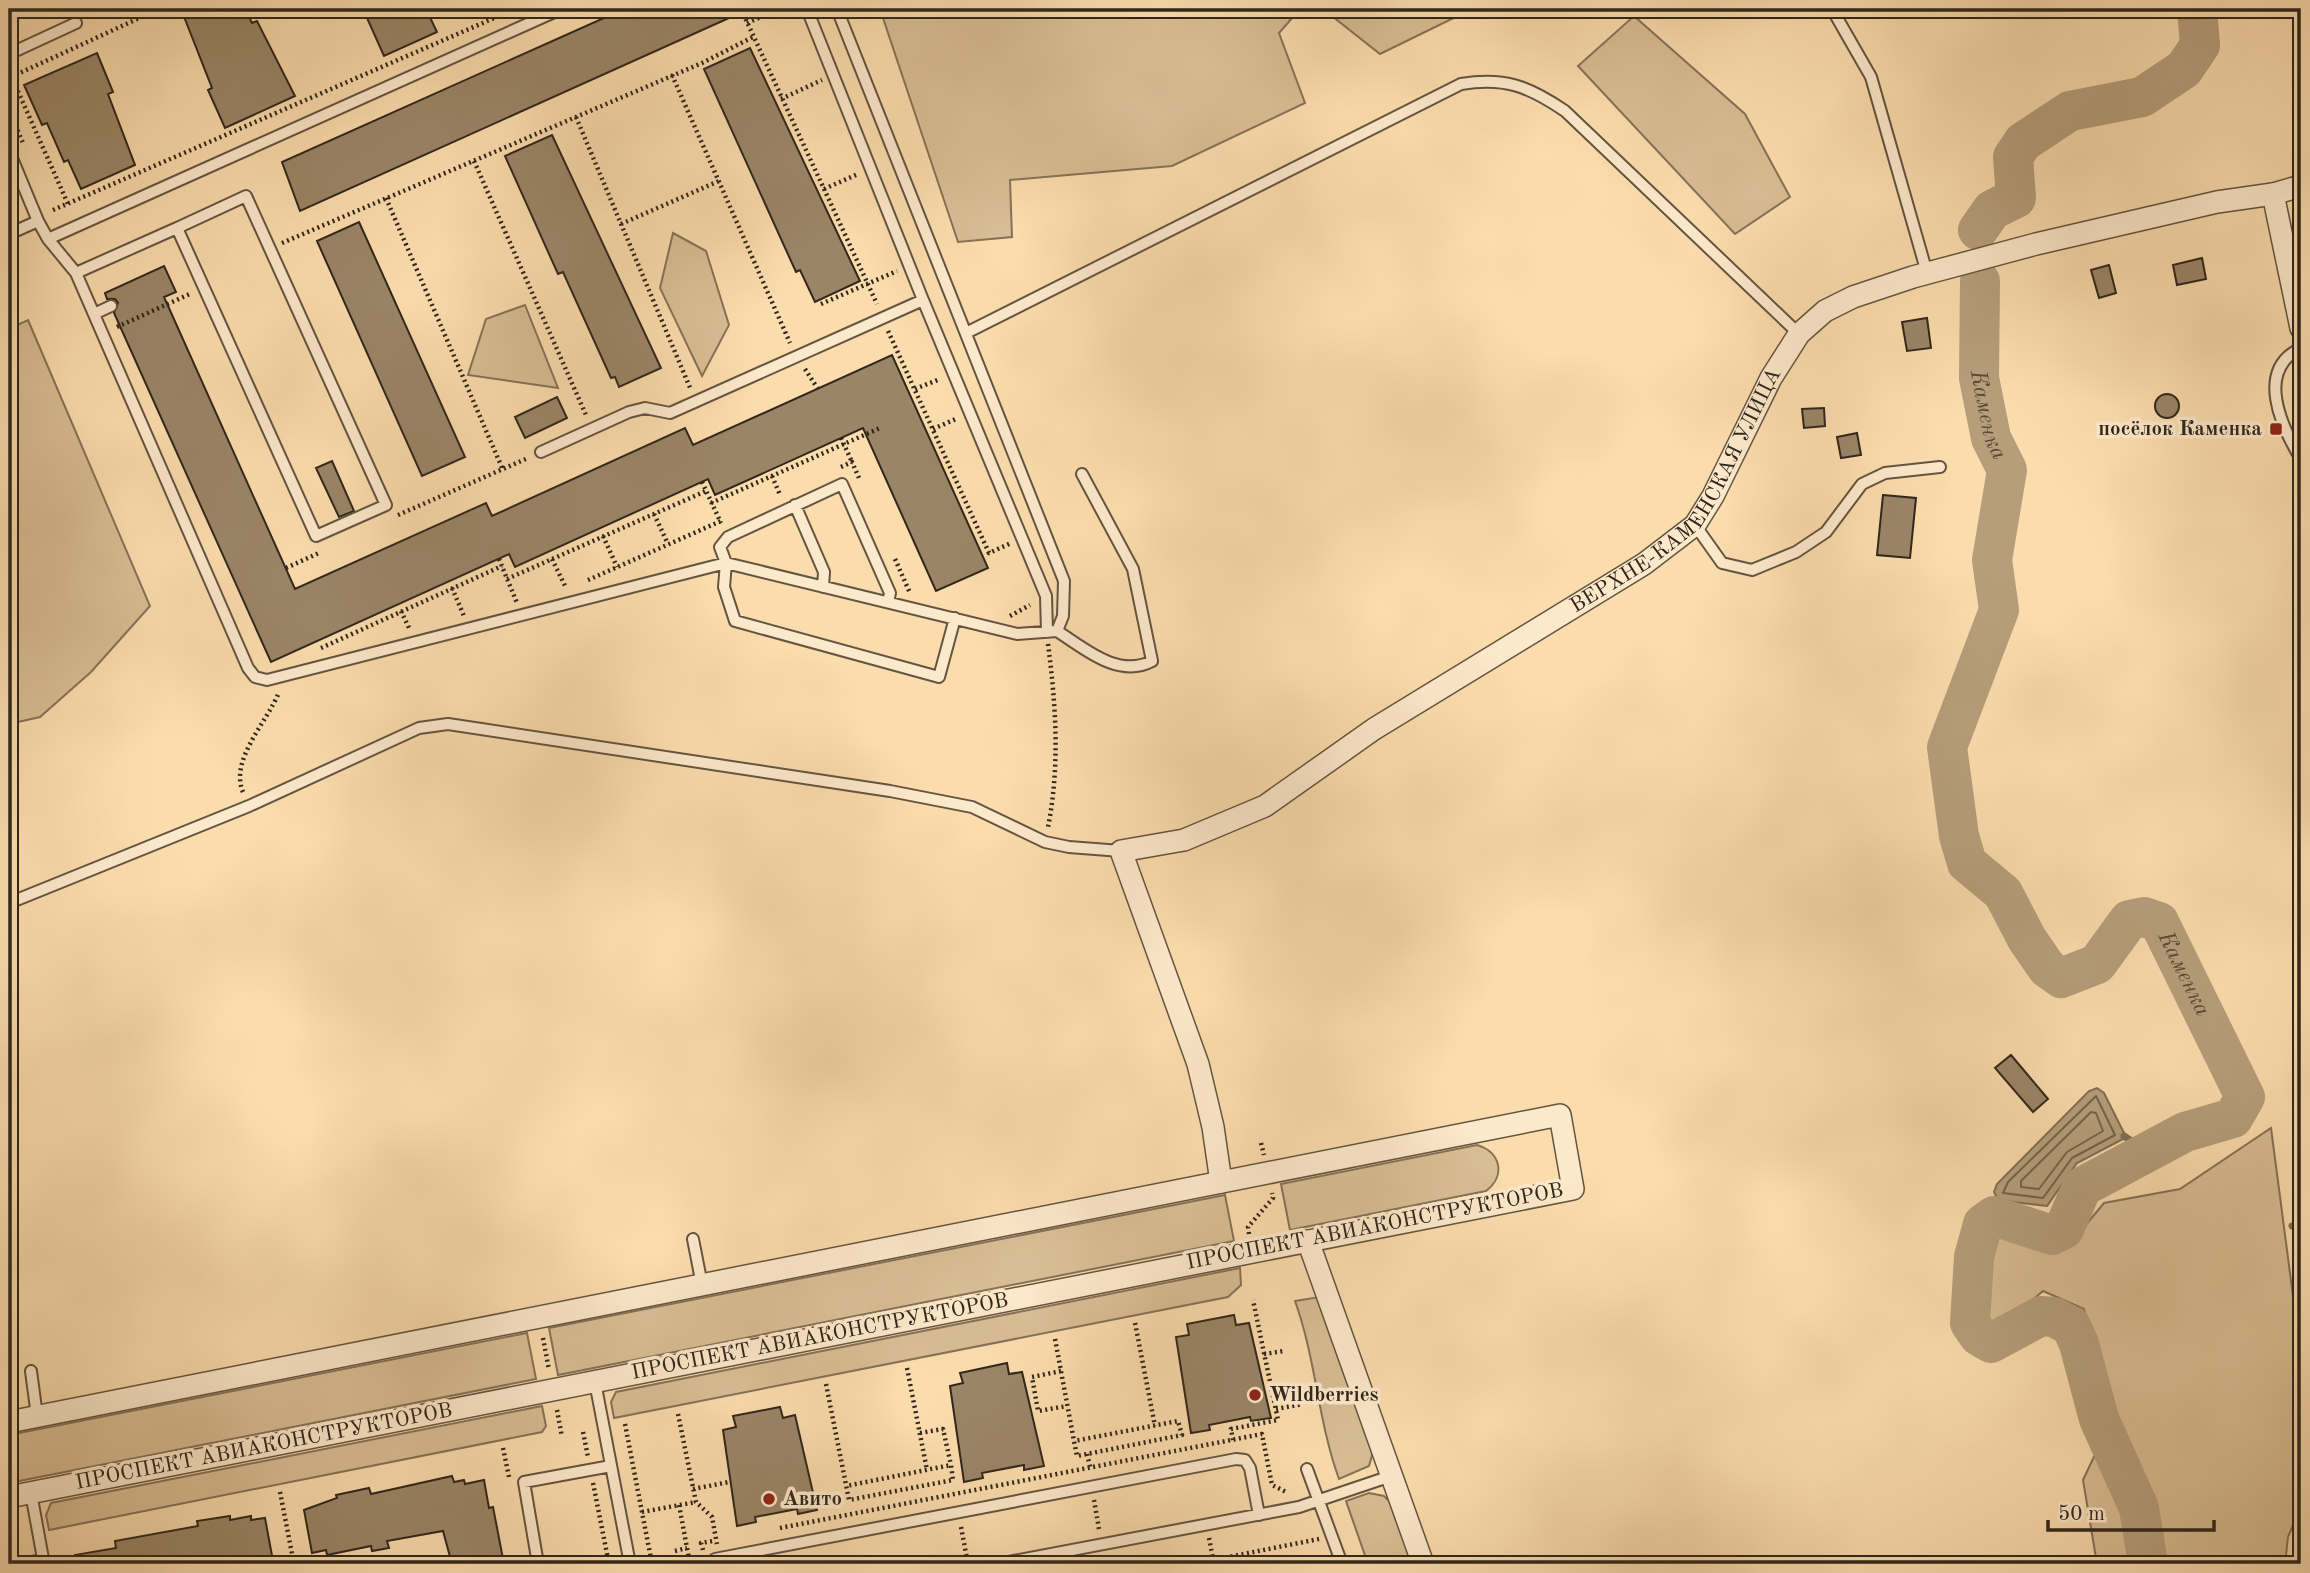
<svg xmlns="http://www.w3.org/2000/svg" width="2310" height="1573" viewBox="0 0 2310 1573" font-family="'Old Standard TT',serif">
<style>
.green{fill:#d9bd94;stroke:#857258;stroke-width:2}
.water{fill:#b69e7b;stroke:#816e55;stroke-width:2}
.lines{fill:none;stroke-linecap:round;stroke-linejoin:round}
.shore{stroke:#74624b;stroke-width:2}
.stream{stroke:#816e55;stroke-width:7}
.river{stroke:#b69e7b;stroke-width:40}
.building{fill:#9a8567;stroke:#31261b;stroke-width:2}
.lane-casing{stroke:#645440;stroke-width:14}
.street-casing{stroke:#645440;stroke-width:24}
.path{stroke:#31261b;stroke-width:4.5;stroke-dasharray:2 3.5;stroke-linecap:butt}
.lane{stroke:#fce8ca;stroke-width:10}
.street{stroke:#fce8ca;stroke-width:21}
.poi-dot{fill:#8f2418;stroke:#fce8ca;stroke-width:2.5}
.labels{text-anchor:middle;dominant-baseline:central;stroke-width:7;stroke-linejoin:round;paint-order:stroke}
.poi-label{font-size:21px;font-weight:bold;fill:#31261b;stroke:#fce8ca;text-anchor:start}
.street-label{font-size:21px;fill:#31261b;stroke:#fce8ca}
.water-label{font-size:23px;font-style:italic;fill:#594a38;stroke:#fce8ca}
</style>
<rect width="100%" height="100%" fill="#fbdcad"/>
<filter id="stains"><feTurbulence type="fractalNoise" baseFrequency=".00286" numOctaves="4"/><feColorMatrix values="0 0 0 0 .2 0 0 0 0 .09 0 0 0 0 .02 0 0 0 .5 -.17"/></filter>
<radialGradient id="worn" r=".72"><stop offset=".6" stop-color="#630" stop-opacity="0"/><stop offset="1" stop-color="#630" stop-opacity=".3"/></radialGradient>
<!-- green -->
<path class="green" d="M880,9H1300L1279,33L1305,103L1172,166L1010,180L1012,237L958,242Z
M1323,9H1472L1380,54Z
M1634,16L1745,114L1790,197L1735,234L1578,66Z
M673,233L706,251L729,325L702,376L660,288Z
M525,305L558,388L468,375L486,319Z
M28,320L150,606L91,672L40,717L9,724V329Z
M2271,1128L2301,1357V1506L2288,1537L2285,1564H2097L2083,1480L2111,1421L2084,1309L2043,1291L1991,1336L1981,1294L1999,1235L2074,1239L2104,1203L2180,1189Z
M1477,1145C1501,1152 1506,1176 1486,1191L1290,1230L1281,1184Z
M1225,1195L1234,1241L558,1375L549,1328Z
M1240,1268L1241,1285L1228,1297L614,1418L611,1402L616,1392Z
M1319,1297L1373,1452L1369,1466L1339,1479C1318,1422 1316,1359 1295,1301Z
M527,1333L536,1379L9,1483V1435Z
M542,1406L546,1426L542,1432L49,1530L46,1515L51,1503Z
M1369,1493L1384,1496L1390,1502L1412,1564H1368L1346,1501Z"/>
<!-- water -->
<path class="water" d="M2097,1088L2104,1093L2124,1133L2123,1139L2077,1163L2047,1206L1998,1200L1994,1192L1997,1184L2089,1091Z"/>
<g class="lines">
<!-- shore -->
<path class="shore" d="M2096,1096L2115,1135L2072,1158L2043,1198L2003,1193L2008,1182Z
M2091,1112L2096,1113L2103,1131L2067,1152L2039,1189L2021,1187V1181Z"/>
<!-- stream -->
<path class="stream" d="M2124,1136L2146,1151
M2292,1226L2301,1224"/>
<!-- river -->
<g class="river">
<path d="M1978,230L1992,210L2016,198L2013,157L2023,142L2070,111L2142,97L2184,69L2200,45L2197,9"/>
<path id="s1" d="M1980,281L1979,378L1991,438L2007,470L1992,560L1999,610L1947,747L1959,836L1967,863L2003,893L2027,939L2047,968L2061,978L2097,964L2129,920L2144,917L2159,922L2245,1097L2233,1118L2185,1132L2082,1187L2064,1229L2052,1235L1994,1216L1983,1224L1974,1257L1970,1323L1979,1336L1991,1343L2041,1316L2054,1317L2071,1326L2079,1344L2099,1419L2139,1508L2148,1564"/>
</g>
</g>
<!-- building -->
<path class="building" d="M181,9H245L252,23L257,21L295,96L225,128L208,90L212,88Z
M363,9H426L437,32L384,56Z
M624,9H749L300,211L282,162Z
M750,48L860,281L815,302L800,270L796,272L704,69Z
M97,53L113,92L108,94L135,165L81,189L68,160L64,162L47,123L42,125L24,85Z
M552,135L661,368L619,387L615,377L611,378L563,272L558,274L505,156Z
M359,222L465,457L422,476L317,241Z
M2202,258L2206,279L2177,285L2173,265Z
M2109,265L2116,293L2099,298L2091,270Z
M164,266L176,292L164,297L295,589L486,503L492,516L685,428L693,445L892,355L988,568L936,591L863,428L715,495L708,479L515,567L509,554L271,662L114,313L118,303L115,299H107L105,293Z
M1927,318L1931,348L1907,351L1902,322Z
M2155 406a12 12 0 1 1 24 0a12 12 0 1 1-24 0Z
M557,397L567,418L525,438L515,417Z
M1824,408L1825,426L1804,428L1802,409Z
M1857,433L1861,455L1841,458L1837,437Z
M332,461L354,511L339,517L316,468Z
M1883,495L1916,498L1910,558L1877,555Z
M2011,1055L2048,1099L2033,1112L1995,1068Z
M1234,1315L1236,1325L1249,1323L1271,1418L1251,1421L1250,1417L1209,1425L1210,1430L1191,1433L1176,1337L1189,1335L1187,1324Z
M1007,1363L1009,1374L1022,1372L1044,1466L1024,1470V1465L982,1473L983,1478L964,1482L950,1386L963,1383L960,1373Z
M780,1407L783,1418L795,1415L817,1510L798,1514L797,1509L755,1517L756,1522L737,1526L723,1430L736,1427L733,1416Z
M452,1476L454,1482L464,1480L465,1484L484,1480L489,1508L493,1507L504,1564H452L443,1531L387,1541L389,1548L372,1551L371,1546L327,1555L326,1550L312,1553L304,1510L337,1498L336,1495L369,1488L371,1494Z
M230,1516V1520L251,1516V1520L265,1518L273,1561L253,1564H76L75,1555L116,1548L115,1541L198,1526L197,1521Z"/>
<g class="lines">
<!-- lane casing -->
<g class="lane-casing">
<path id="lane" d="M807,9L923,300
M1832,9L1871,77L1927,273
M9,54L76,23
M9,151L38,221L48,239L76,273
M246,196L386,505L316,536L177,228Z
M177,228L76,273L248,668L255,677L267,680L726,563L1017,634L1057,631L1063,616L1064,581L837,9
M9,234L38,221
M48,239L561,9
M94,314L111,306
M966,333L1461,84C1505,77 1528,86 1565,111L1799,334
M2301,348C2255,370 2281,426 2301,459
M541,452L629,412L645,408L670,413L923,300L1046,596L1047,632
M795,505L824,572L823,587
M1695,525L1722,563L1752,570L1796,552L1826,532L1862,484L1885,473L1940,467
M888,602L890,593L842,484L728,537L720,547L726,563L724,587L735,621L939,677L955,618
M1057,631C1084,648 1118,679 1152,661L1133,569L1082,474
M9,903L249,806L419,728L448,724L890,791L972,807L1045,842L1069,847L1121,851
M693,1239L702,1285
M31,1371L37,1416
M595,1382L630,1564
M1307,1469L1342,1564
M31,1493L44,1564
M20,1564L43,1560
M538,1564L524,1482L611,1466
M716,1564L715,1559L720,1558L1236,1459L1245,1460L1250,1468L1259,1515
M998,1564L1299,1507L1391,1476"/>
</g>
<!-- street casing -->
<g class="street-casing">
<g id="street">
<path d="M2273,194L2301,328"/>
<path id="s2" d="M1221,1182L1213,1127L1198,1064L1121,851L1184,840L1265,806L1374,729L1644,564L1695,525L1713,496L1771,378L1799,334L1825,311L1853,297L1913,277L2036,244L2217,202L2273,194L2301,186"/>
<path d="M1308,1241L1423,1564"/>
<path d="M9,1422L1560,1115L1573,1189L9,1497"/>
</g>
</g>
<!-- path -->
<path class="path" d="M741,9L877,304
M747,23L779,9
M9,71L68,204
M672,75L790,343
M11,77L159,9
M781,99L822,80
M9,110L23,143
M576,117L691,390
M474,161L586,415
M824,189L858,174
M386,198L503,470
M53,210L515,9
M621,224L719,181
M282,243L702,63L753,37
M821,304L897,271
M117,327L192,293
M888,331L989,553L1011,543
M805,369L818,389
M915,389L940,379
M933,429L958,418
M841,438L852,462
M841,467L852,462L859,478
M772,476L780,495
M702,482L721,523
M711,503L880,428
M654,514L668,544
M398,515L528,458
M603,536L617,567
M499,559L517,603
M552,559L566,588
M895,559L910,593
M286,568L321,552
M507,579L706,491
M588,580L721,521
M452,588L464,616
M401,611L410,630
M1010,616L1030,605
M1048,644C1056,705 1060,767 1048,827
M321,648L502,566
M243,792C229,760 268,721 279,692
M1261,1143L1264,1155
M1249,1234L1248,1227L1273,1198L1272,1193
M1135,1323L1155,1426
M543,1338L549,1370
M1055,1339L1074,1441L1077,1456L1182,1435L1178,1421L1074,1441
M1264,1354L1284,1351
M907,1368L927,1470
M1061,1371L1032,1377L1038,1411L1067,1406
M826,1384L849,1500L953,1480L951,1465L846,1486
M1276,1409L1303,1404
M557,1410L562,1437
M678,1414L696,1502L712,1517L717,1544
M625,1424L652,1564
M583,1432L588,1457
M920,1433L943,1429L951,1465
M1233,1440L1231,1429L1278,1420L1253,1300
M503,1448L509,1477
M1087,1454L1091,1470
M593,1483L609,1564
M693,1489L729,1482
M280,1492L294,1564
M1094,1500L1099,1529
M679,1505L690,1564
M642,1512L696,1502
M961,1527L968,1564
M780,1528L1262,1434L1272,1485L1286,1492
M1209,1538L1214,1564
M703,1550L701,1543L713,1541
M675,1551L687,1548
M1193,1564L1319,1539"/>
<!-- lane -->
<use href="#lane" class="lane"/>
<!-- street -->
<use href="#street" class="street"/>
</g>
<!-- markers -->
<g class="poi-dot">
<rect x="2269" y="422" width="14" height="14" rx="3.5"/>
<circle cx="1255" cy="1395" r="7"/>
<circle cx="769" cy="1499" r="7"/>
</g>
<g class="labels">
<!-- poi labels -->
<g class="poi-label">
<text x="2262" y="429" text-anchor="end">посёлок Каменка</text>
<text x="1269" y="1395">Wildberries</text>
<text x="783" y="1499">Авито</text>
</g>
<!-- street labels -->
<g class="street-label">
<text stroke="none"><textPath href="#s2" startOffset="1026">ВЕРХНЕ-КАМЕНСКАЯ УЛИЦА</textPath></text>
<text transform="translate(1375 1227) rotate(-11)">ПРОСПЕКТ АВИАКОНСТРУКТОРОВ</text>
<text transform="translate(820 1337) rotate(-11)">ПРОСПЕКТ АВИАКОНСТРУКТОРОВ</text>
<text transform="translate(264 1447) rotate(-11)">ПРОСПЕКТ АВИАКОНСТРУКТОРОВ</text>
</g>
<!-- water labels -->
<g class="water-label">
<text stroke="none"><textPath href="#s1" startOffset="135">Каменка</textPath></text>
<text stroke="none"><textPath href="#s1" startOffset="933">Каменка</textPath></text>
</g>
</g>
<!-- margin -->
<rect width="2310" height="1573" fill="none" stroke="#fbdcad" stroke-width="35"/>
<rect x="10" y="10" width="2289" height="1552" fill="none" stroke="#31261b" stroke-width="3.5"/>
<rect x="18" y="18" width="2275" height="1538" fill="none" stroke="#31261b" stroke-width="2"/>
<!-- scale -->
<path d="M2048 1520v10h166v-10" fill="none" stroke="#31261b" stroke-width="3.5"/>
<text x="2058" y="1520" font-size="21" fill="#31261b" stroke="#fce8ca" stroke-width="5" paint-order="stroke">50 m</text>
<rect width="100%" height="100%" filter="url(#stains)"/>
<rect width="100%" height="100%" fill="url(#worn)"/>
</svg>
